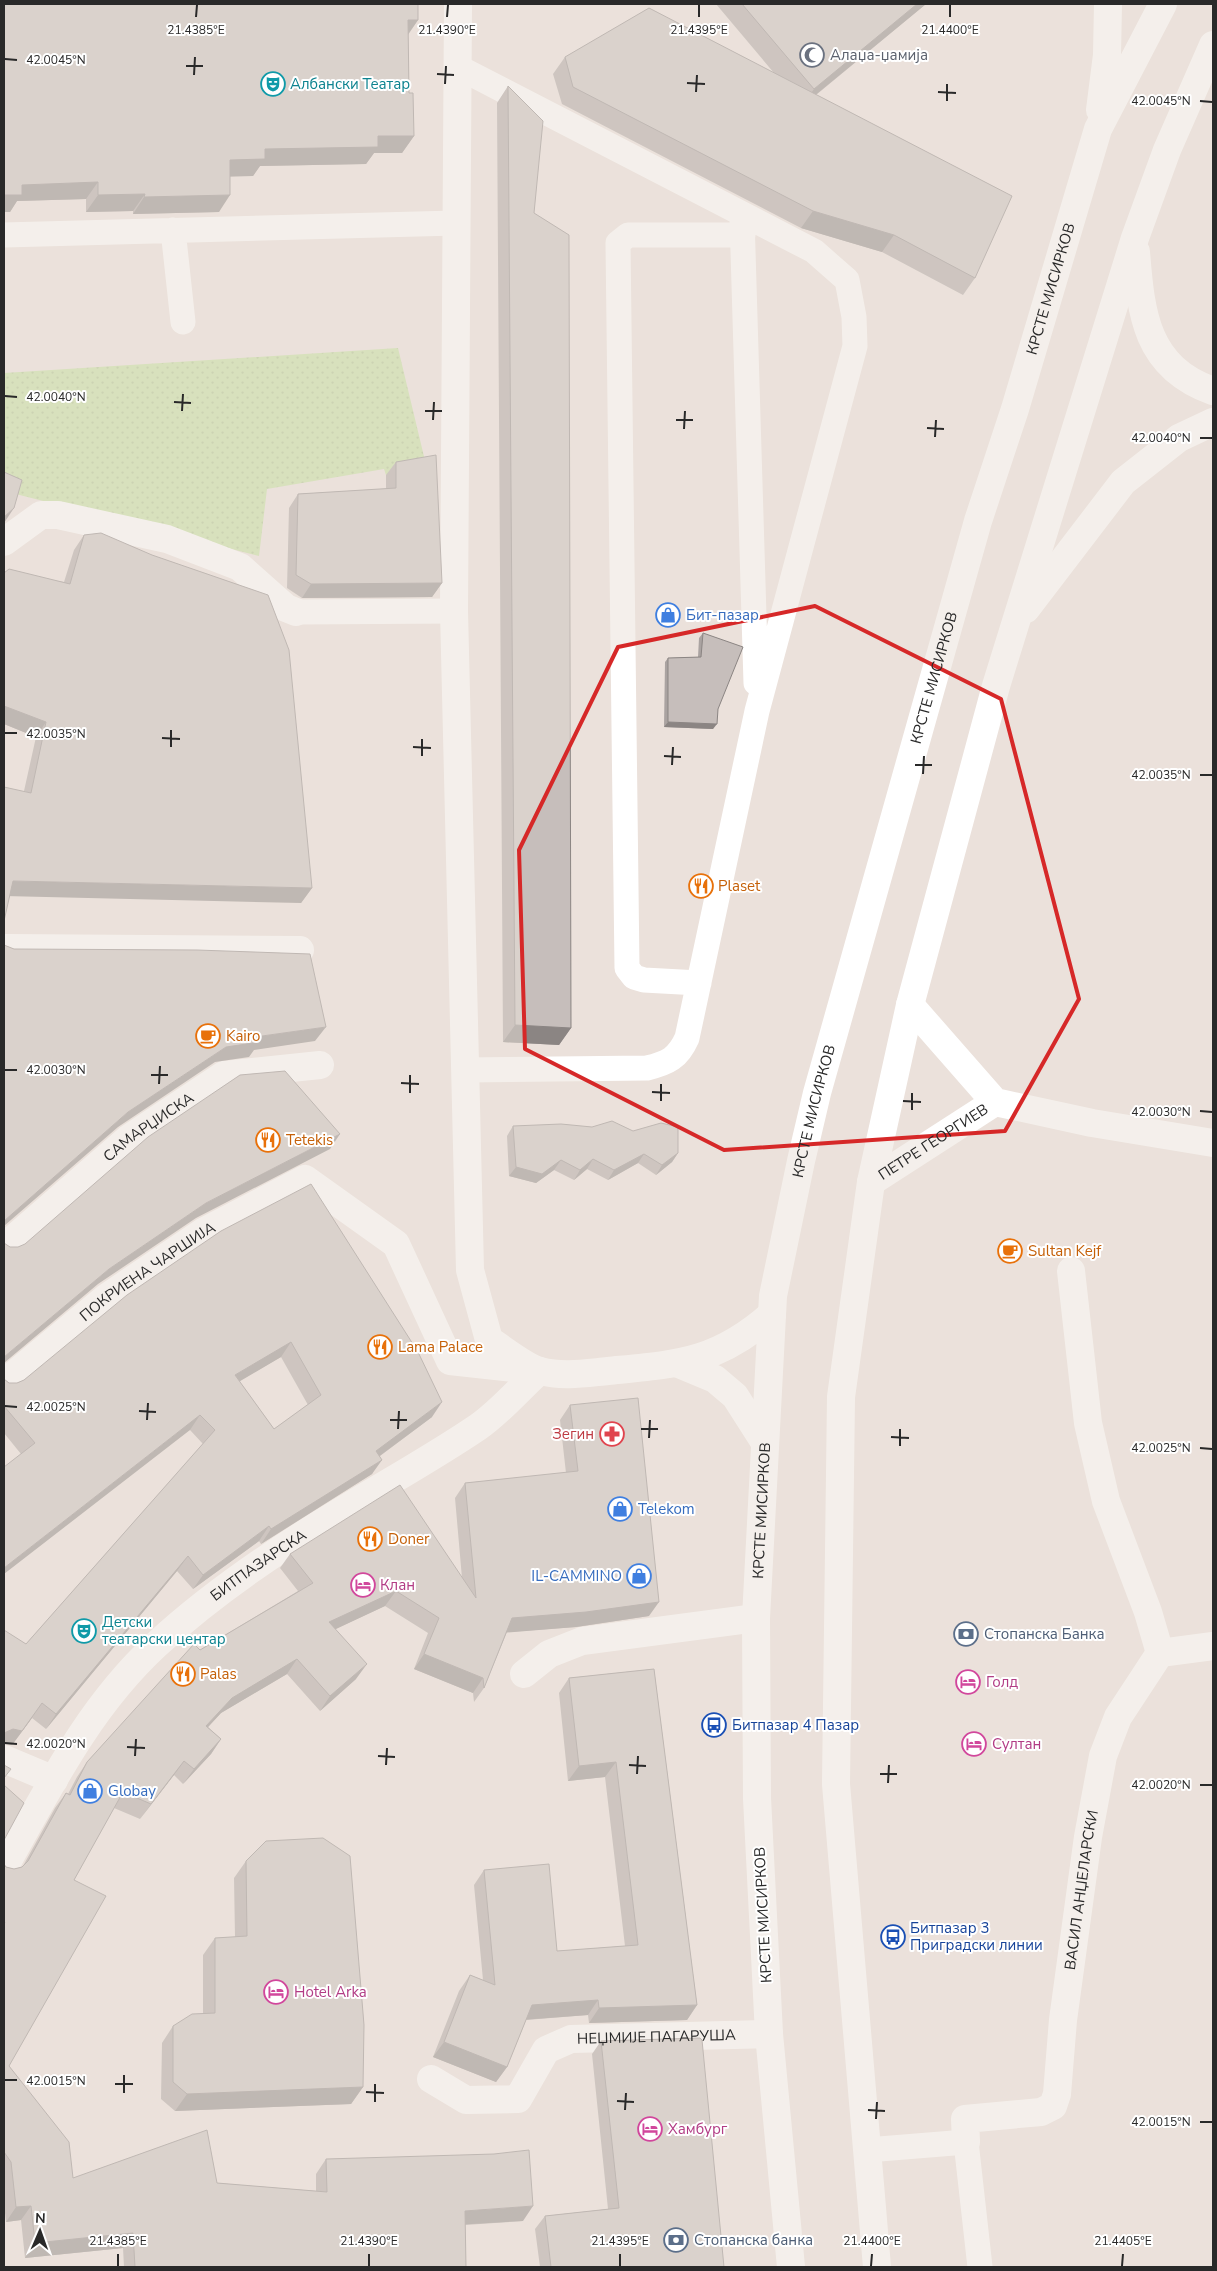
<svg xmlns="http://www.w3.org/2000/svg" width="1217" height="2271" viewBox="0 0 1217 2271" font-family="'Nunito Sans',sans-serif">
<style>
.grass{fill:url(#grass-dots)}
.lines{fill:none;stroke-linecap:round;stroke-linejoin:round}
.service{stroke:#fff;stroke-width:25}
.pedestrian{stroke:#fff;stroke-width:28}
.minor{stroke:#fff;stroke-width:28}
.tertiary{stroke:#fff;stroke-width:28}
.wall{fill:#aaa3a1;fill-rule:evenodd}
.shaded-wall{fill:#8b8583}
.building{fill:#c6bebb;stroke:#8b8583;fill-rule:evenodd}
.marked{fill:none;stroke:#d62828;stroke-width:4;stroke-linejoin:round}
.ticks{fill:none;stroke:#292929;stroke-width:2}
.labels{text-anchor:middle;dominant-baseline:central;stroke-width:4;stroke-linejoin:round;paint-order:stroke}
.worship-label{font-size:15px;fill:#5b616d;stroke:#fff;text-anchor:start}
.culture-label{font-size:15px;fill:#0d838f;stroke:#fff;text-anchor:start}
.street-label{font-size:15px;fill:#292929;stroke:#fff}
.shop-label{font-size:15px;fill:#366cbe;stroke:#fff;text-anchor:start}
.food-label{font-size:15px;fill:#c56008;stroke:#fff;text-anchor:start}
.health-label{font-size:15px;fill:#be3a42;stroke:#fff;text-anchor:end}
.hotel-label{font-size:15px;fill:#b23c85;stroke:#fff;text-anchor:start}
.service-label{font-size:15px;fill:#4e5e75;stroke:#fff;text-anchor:start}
.transit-label{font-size:15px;fill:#164399;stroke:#fff;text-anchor:start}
.ticks-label{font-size:12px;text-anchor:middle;fill:#292929;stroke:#fff;stroke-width:4;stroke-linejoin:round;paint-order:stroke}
</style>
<defs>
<pattern id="grass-dots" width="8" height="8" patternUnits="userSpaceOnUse" patternTransform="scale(1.25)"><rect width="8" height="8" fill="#c1e099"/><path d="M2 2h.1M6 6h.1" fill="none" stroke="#a6c084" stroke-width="1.8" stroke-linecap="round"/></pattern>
</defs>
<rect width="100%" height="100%" fill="#ebe1db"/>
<!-- grass -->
<path class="grass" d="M398,348L427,469L386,475L384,469L267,489L259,556L4,491V373Z"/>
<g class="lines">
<!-- service -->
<path class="service" d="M458,67L814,251L847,280L854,317L855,346L757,711L687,1038C678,1058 668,1063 647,1068L465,1070
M742,218L756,683
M173,230L183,322
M4,235L456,223
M296,612L454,611
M699,983L644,980L634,977L627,968L618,243L628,235H743
M867,2150L966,2142L980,2267"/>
<!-- pedestrian -->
<g class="pedestrian">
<path id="s1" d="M4,1247L128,1139L224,1075L320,1065"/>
<path id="s2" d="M4,1383L107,1297L203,1232L305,1179L396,1244L450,1361L539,1371"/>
<path d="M4,1759L54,1780"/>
<path id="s3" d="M4,1868C49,1788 88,1708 156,1645C209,1596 272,1553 333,1516C381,1486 431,1459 478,1427C500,1412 519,1389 539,1371"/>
</g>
<!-- minor -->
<g class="minor">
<path d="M458,4L454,611L470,1270L489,1340C502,1348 525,1367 540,1371C563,1377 586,1373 608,1371C678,1364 717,1363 772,1314"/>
<path d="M4,542L41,515H58L167,539L240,567L286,608L296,612"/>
<path d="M4,948L300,950"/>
<path d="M910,1005L995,1102L1092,1123L1213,1143"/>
<path id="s4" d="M871,1182L995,1102"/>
<path d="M1071,1271L1088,1423L1106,1501L1148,1612L1160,1653"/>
<path d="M679,1364L715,1379L735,1396L765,1443"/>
<path d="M524,1674L549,1654L582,1641L756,1618"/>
<path id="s5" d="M431,2079L466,2100L518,2099L546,2050L571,2039L769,2034"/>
<path id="s6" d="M966,2142L965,2119L1041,2112L1053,2106L1057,2094L1063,2020L1088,1837L1103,1756L1118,1717L1160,1653L1213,1646"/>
</g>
<!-- tertiary -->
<g class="tertiary">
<path d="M1100,110L1107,55L1108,4"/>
<path d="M1136,252C1141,315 1146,367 1213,391"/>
<path d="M1026,609L1123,482L1179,438L1213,422"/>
<path id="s7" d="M791,2267L769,2034L757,1798L756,1618L773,1296L801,1161L817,1093L978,521L1015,409L1098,129L1163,4"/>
<path d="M877,2267L836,1784L841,1397L871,1182L910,1005L996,686L1135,238L1167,150L1213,45"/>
</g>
</g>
<!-- wall -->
<path class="wall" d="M4,4L418,20L408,35L409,93L414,136L402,153H374L366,164L260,166L253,176H230L219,212L133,214V211L86,212V199L17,201L10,212H4Z
M716,4H926L816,95L975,278L963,295L882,252L801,228L562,104L553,74L565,57L774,73Z
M508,86L534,213L571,1028L559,1045L503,1042L497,103Z
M396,462L442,583L432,597L302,598L287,588L289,508L298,494L386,489V475Z
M84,535L312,888L301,903L24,791L36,737L4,724V573L64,582L74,550Z
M703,633L718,709L713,729L664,727L665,662L668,658L698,657L699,638Z
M513,1126L678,1153L672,1162L656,1175L638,1163L608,1180L587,1169L574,1180L554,1170L536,1183L509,1176L507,1136Z
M221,1231L432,1417L380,1456L372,1474L261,1544L259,1541L193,1589L177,1571L46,1729L32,1718L12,1745L26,1644L203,1444L190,1430L21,1454L4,1433V1379L9,1383H17L24,1380ZM281,1357L308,1405L274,1429L239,1381Z
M570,1405L649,1616L576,1627L507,1632L484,1688L474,1702L473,1693L414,1669L428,1633L385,1606L335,1629L356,1679L320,1711L287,1674L221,1713L208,1727L221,1739L211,1754L183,1784L174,1775L140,1819L114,1808L74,1880L9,2066L73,2178L217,2183L316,2191V2174L326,2159L523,2221L465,2225L466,2267H124L123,2248L25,2258L21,2220L6,2222L4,2204V1864L6,1867L14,1869L22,1867L23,1866L55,1808L66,1793L68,1794L77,1777L87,1762L200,1650L298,1591L280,1568L290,1554L462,1578L455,1498L465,1483L566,1473L560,1420Z
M654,1669L697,2005L687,2020L589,2023L588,2015L526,2020L507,2067L496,2082L433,2057L459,1991L470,1975L483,1980L474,1885L484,1870L557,1951L625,1946L605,1777L568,1781L559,1693L569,1678Z
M246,1861L363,2087L351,2104L175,2111L161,2099L162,2043L173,2026L203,2014V1955L215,1938L235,1937L234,1878Z
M601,2041L724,2267H540L535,2229L545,2216L608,2209L592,2054Z"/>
<!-- shaded-wall -->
<path class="shaded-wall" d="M917,4H926L802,106L814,89Z
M408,20H418L406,37Z
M378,136H414L402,153H374L366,164L260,166L253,176L218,177L230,160L265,149Z
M98,182L86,199L17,201L10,212H4V195L22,185Z
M145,194L133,211L86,212L98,195Z
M230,195L219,212L133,214L144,197Z
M813,211L894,235L882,252L801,228Z
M14,508L4,523V517Z
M442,583L432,597L302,598L311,584Z
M4,706L46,722L36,737L4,724Z
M668,722L717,724L713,729L664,727Z
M13,881L312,888L301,903L4,896Z
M515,1025L571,1028L559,1045L503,1042Z
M326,1027L315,1041L254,1050L249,1057L215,1062L118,1127L4,1226V1221L128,1112L226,1047L255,1037Z
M340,1134L330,1149L196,1218L98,1284L4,1363V1357L109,1269L206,1203Z
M678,1153L672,1162L656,1175L662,1165Z
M644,1154L638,1163L608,1180L614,1170Z
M593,1159L587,1169L574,1180L580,1170Z
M561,1160L554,1170L536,1183L509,1176L516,1167Z
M291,1342L281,1357L225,1390L235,1375Z
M442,1402L432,1417L366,1466L376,1451Z
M200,1415L190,1430L4,1574V1568Z
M382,1460L372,1474L261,1544L271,1529Z
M269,1526L259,1541L193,1589L203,1575Z
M188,1556L177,1571L46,1729L56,1714Z
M396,1591L385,1606L319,1637L329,1622Z
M659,1602L649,1616L576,1627L502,1633L512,1618Z
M424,1654L483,1678L473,1693L414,1669Z
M297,1659L287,1674L221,1713L196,1740L206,1726L232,1698Z
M367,1664L356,1679L320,1711L330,1696Z
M32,1718L12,1745L4,1744V1733L5,1732Z
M221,1739L211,1754L183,1784L194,1769Z
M184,1761L174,1775L140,1819L151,1804Z
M616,1762L605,1777L568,1781L579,1766Z
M598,2000L588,2015L521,2020L532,2005Z
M697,2005L687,2020L589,2023L599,2008Z
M444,2042L507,2067L496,2082L433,2057Z
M363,2087L351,2104L175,2111L187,2094Z
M31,2206L21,2220L6,2222L16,2207Z
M533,2206L523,2221L454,2225L465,2211Z
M133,2233L123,2248L25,2258L35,2243Z"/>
<!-- building -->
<path class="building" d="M4,4H418V20H408L409,93H413L414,136H378V147L265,149V159L230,160V195L144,197L145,194L98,195V182L22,185V195H4Z
M742,4H917L814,89Z
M649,8L1012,196L975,278L894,235L813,211L573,87L565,57Z
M508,86L543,121L534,213L569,235L571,1028L515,1025Z
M436,455L442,583L311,584L296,575L298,494L396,488V462Z
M4,472L22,480L14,508L4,517Z
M101,533L152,555L268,595L289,650L312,888L13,881L4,921V787L31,793L46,722L4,706V573L9,569L70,584L84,535Z
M703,633L743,647L718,709L717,724L668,722V658L701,657Z
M4,945L14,949L197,950L310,954L326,1027L255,1037L260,1042L226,1047L128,1112L4,1221Z
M285,1071L340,1134L206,1203L109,1269L4,1357V1243L10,1247H18L25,1244L148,1137L240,1075Z
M612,1121L633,1131L661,1123L678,1127V1153L662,1165L644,1154L614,1170L593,1159L580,1170L561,1160L542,1174L516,1167L513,1126L561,1124L592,1127Z
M311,1184L418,1352L442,1402L376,1451L382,1460L271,1529L269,1526L203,1575L188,1556L56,1714L42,1703L22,1731L13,1729L4,1733V1630L26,1644L215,1430L200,1415L4,1568V1467L35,1443L4,1406V1379L9,1383H17L24,1380L127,1295L221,1231ZM291,1342L321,1395L274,1429L235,1375Z
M638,1398L659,1602L586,1612L512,1618L484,1688L483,1678L424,1654L439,1618L396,1591L329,1622L367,1664L330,1696L297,1659L232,1698L206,1726L221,1739L194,1769L184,1761L151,1804L123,1792L74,1880L106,1896L9,2066L69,2142L73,2178L207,2130L217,2183L327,2192L326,2159L494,2154L529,2150L533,2206L465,2211L466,2267H135L133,2233L35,2243L31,2206L16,2207L11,2162L4,2152V1924L5,1922L4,1921V1864L6,1867L14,1869L22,1867L28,1861L66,1793L70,1795L87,1762L194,1644L200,1650L313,1583L290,1554L400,1485L476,1598L465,1483L578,1471L570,1405Z
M654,1669L697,2005L599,2008L598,2000L532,2005L507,2067L444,2042L470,1975L495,1985L484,1870L549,1864L557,1951L638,1945L616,1762L579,1766L569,1678Z
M4,1765L11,1769L4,1778Z
M4,1785L24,1803L4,1840Z
M323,1838L350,1856L364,2025L363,2087L187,2094L173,2082V2026L192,2014L215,2013V1938L247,1936L246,1861L266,1841Z
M700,2038L702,2040L724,2267H551L545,2216L619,2208L601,2041Z"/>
<!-- marked area -->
<path d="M0 0H1217V2271H0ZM815,606L1001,699L1079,999L1005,1131L724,1150L525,1049L519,850L618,647Z" fill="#ebe1db" fill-opacity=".55" fill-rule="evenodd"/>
<path class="marked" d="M815,606L1001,699L1079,999L1005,1131L724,1150L525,1049L519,850L618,647Z"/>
<!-- ticks -->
<path class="ticks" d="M196,17L197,5M447,17L448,5M699,17V5M950,17V5M5,59L17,60M186,66H203M437,74L454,75M194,75L195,57M687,83L705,84M445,84L446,66M696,92L697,75M938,92L956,93M947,101V84M1200,101L1212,102M5,396L17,397M174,402L191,403M182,411L183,394M425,411H442M433,420L434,402M676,420H693M927,428L944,429M684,429L685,411M935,437L936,420M1200,438H1212M5,733H17M162,738L180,739M171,747V730M413,747L431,748M422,756V739M664,756L681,757M672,765L673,747M915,765H932M923,774L924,756M1200,775H1212M5,1070H17M151,1075H168M401,1083L419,1084M159,1084L160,1066M652,1092L670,1093M410,1093V1075M661,1101V1084M903,1101L921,1102M912,1110V1093M1200,1111L1212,1112M5,1406L17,1407M139,1411L156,1412M147,1420L148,1403M390,1420H407M398,1429L399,1411M641,1429H658M891,1437L909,1438M649,1438L650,1420M900,1446V1429M1200,1448L1212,1449M5,1743L17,1744M127,1747L145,1748M135,1756L136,1739M378,1756L395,1757M386,1765L387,1748M629,1765L646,1766M637,1774L638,1756M880,1774H897M888,1783L889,1765M1200,1785H1212M5,2080H17M115,2084H133M366,2092L384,2093M124,2093V2075M617,2101L634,2102M375,2102V2084M625,2110L626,2093M868,2110L885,2111M876,2119L877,2102M1200,2122H1212M118,2266V2254M369,2266V2254M620,2266V2254M871,2266L872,2254M1122,2266L1123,2254"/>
<!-- icons -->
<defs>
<g id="mosque-ring" transform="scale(1.25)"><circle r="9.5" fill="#fff" stroke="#6b7280" stroke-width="1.5"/><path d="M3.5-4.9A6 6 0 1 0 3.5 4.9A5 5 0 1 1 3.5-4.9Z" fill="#6b7280"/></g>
<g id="theatre-ring" transform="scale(1.25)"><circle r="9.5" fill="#fff" stroke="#0f9aa8" stroke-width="1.5"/><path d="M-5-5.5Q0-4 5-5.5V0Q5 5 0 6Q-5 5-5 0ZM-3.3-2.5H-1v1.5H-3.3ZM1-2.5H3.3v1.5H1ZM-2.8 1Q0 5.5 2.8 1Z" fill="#0f9aa8"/></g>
<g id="shop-ring" transform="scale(1.25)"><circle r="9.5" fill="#fff" stroke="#3f7fe0" stroke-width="1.5"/><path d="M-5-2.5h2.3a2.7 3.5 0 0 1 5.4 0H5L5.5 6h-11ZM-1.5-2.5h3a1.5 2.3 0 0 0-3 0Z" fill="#3f7fe0"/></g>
<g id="restaurant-ring" transform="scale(1.25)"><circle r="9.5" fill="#fff" stroke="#e8710a" stroke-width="1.5"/><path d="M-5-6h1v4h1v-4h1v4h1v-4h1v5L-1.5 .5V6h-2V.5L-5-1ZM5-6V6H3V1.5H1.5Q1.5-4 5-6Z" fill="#e8710a"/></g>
<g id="cafe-ring" transform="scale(1.25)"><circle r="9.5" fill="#fff" stroke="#e8710a" stroke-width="1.5"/><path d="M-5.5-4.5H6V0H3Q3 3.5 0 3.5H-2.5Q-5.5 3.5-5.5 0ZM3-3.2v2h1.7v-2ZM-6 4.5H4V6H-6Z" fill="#e8710a"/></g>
<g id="pharmacy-ring" transform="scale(1.25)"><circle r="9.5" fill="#fff" stroke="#e0444e" stroke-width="1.5"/><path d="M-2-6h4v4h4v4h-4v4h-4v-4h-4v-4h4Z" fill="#e0444e"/></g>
<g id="hotel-ring" transform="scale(1.25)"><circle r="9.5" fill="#fff" stroke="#d1479c" stroke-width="1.5"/><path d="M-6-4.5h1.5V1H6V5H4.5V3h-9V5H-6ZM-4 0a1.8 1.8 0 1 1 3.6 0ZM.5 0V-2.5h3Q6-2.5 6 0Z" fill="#d1479c"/></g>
<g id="bank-ring" transform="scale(1.25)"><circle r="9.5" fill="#fff" stroke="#5c6f8a" stroke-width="1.5"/><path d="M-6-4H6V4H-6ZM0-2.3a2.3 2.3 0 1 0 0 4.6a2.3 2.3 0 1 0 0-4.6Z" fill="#5c6f8a"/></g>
<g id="bus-ring" transform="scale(1.25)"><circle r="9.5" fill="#fff" stroke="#1a4fb4" stroke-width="1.5"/><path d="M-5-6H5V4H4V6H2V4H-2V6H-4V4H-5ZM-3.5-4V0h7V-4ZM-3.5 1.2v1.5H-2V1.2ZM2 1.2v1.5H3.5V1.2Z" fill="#1a4fb4"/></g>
</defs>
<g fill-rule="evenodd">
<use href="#mosque-ring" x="812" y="55"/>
<use href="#theatre-ring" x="273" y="84"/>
<use href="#shop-ring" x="668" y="615"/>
<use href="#restaurant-ring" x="701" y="886"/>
<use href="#cafe-ring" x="208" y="1036"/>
<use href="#restaurant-ring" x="268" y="1140"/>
<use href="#cafe-ring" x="1010" y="1251"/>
<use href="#restaurant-ring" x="380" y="1347"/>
<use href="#pharmacy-ring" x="612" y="1434"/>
<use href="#shop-ring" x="620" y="1509"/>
<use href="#restaurant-ring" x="370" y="1539"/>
<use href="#shop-ring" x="639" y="1576"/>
<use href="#hotel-ring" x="363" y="1585"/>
<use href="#theatre-ring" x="84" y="1631"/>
<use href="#bank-ring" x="966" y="1634"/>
<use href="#restaurant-ring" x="183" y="1674"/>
<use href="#hotel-ring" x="968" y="1682"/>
<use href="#bus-ring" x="714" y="1725"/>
<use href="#hotel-ring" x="974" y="1744"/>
<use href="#shop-ring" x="90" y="1791"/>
<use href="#bus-ring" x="893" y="1937"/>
<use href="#hotel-ring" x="276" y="1992"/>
<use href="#hotel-ring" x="650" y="2129"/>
<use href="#bank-ring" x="676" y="2240"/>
</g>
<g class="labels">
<!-- worship labels -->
<g class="worship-label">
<text x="830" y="55">Алаџа-џамија</text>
</g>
<!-- culture labels -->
<g class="culture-label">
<text x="290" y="84">Албански Театар</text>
<text x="102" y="1622">Детски<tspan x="102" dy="17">театарски центар</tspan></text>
</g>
<!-- street labels -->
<g class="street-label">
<text stroke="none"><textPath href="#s7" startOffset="2018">КРСТЕ МИСИРКОВ</textPath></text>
<text stroke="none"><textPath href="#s7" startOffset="1612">КРСТЕ МИСИРКОВ</textPath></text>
<text stroke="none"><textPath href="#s7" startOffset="1162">КРСТЕ МИСИРКОВ</textPath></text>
<text stroke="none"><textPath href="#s1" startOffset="188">САМАРЏИСКА</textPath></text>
<text stroke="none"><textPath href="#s4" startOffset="74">ПЕТРЕ ГЕОРГИЕВ</textPath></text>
<text stroke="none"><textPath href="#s2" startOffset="182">ПОКРИЕНА ЧАРШИЈА</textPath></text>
<text stroke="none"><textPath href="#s7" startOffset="758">КРСТЕ МИСИРКОВ</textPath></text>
<text stroke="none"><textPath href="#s3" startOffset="401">БИТПАЗАРСКА</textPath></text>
<text stroke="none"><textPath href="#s6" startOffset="331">ВАСИЛ АНЏЕЛАРСКИ</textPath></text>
<text transform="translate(763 1915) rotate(-93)">КРСТЕ МИСИРКОВ</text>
<text stroke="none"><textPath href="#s5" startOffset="262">НЕЏМИЈЕ ПАГАРУША</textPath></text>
</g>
<!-- shop labels -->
<g class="shop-label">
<text x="686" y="615">Бит-пазар</text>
<text x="638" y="1509">Telekom</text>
<text x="622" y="1576" text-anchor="end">IL-CAMMINO</text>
<text x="108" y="1791">Globay</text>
</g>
<!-- food labels -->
<g class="food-label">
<text x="718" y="886">Plaset</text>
<text x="226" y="1036">Kairo</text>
<text x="286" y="1140">Tetekis</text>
<text x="1028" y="1251">Sultan Kejf</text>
<text x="398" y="1347">Lama Palace</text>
<text x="388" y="1539">Doner</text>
<text x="200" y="1674">Palas</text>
</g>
<!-- health labels -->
<g class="health-label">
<text x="594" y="1434">Зегин</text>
</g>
<!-- hotel labels -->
<g class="hotel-label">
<text x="380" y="1585">Клан</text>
<text x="986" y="1682">Голд</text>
<text x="992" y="1744">Султан</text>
<text x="294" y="1992">Hotel Arka</text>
<text x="668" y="2129">Хамбург</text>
</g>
<!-- service labels -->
<g class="service-label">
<text x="984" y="1634">Стопанска Банка</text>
<text x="694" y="2240">Стопанска банка</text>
</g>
<!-- transit labels -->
<g class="transit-label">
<text x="732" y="1725">Битпазар 4 Пазар</text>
<text x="910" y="1928">Битпазар 3<tspan x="910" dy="17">Приградски линии</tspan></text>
</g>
</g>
<g class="ticks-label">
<text x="196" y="34">21.4385°E</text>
<text x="447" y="34">21.4390°E</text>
<text x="699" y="34">21.4395°E</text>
<text x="950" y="34">21.4400°E</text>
<text x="56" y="64">42.0045°N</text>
<text x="1161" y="105">42.0045°N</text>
<text x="56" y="401">42.0040°N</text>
<text x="1161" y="442">42.0040°N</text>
<text x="56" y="738">42.0035°N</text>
<text x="1161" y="779">42.0035°N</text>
<text x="56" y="1074">42.0030°N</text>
<text x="1161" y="1116">42.0030°N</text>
<text x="56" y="1411">42.0025°N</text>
<text x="1161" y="1452">42.0025°N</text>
<text x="56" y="1748">42.0020°N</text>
<text x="1161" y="1789">42.0020°N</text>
<text x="56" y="2085">42.0015°N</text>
<text x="1161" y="2126">42.0015°N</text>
<text x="118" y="2245">21.4385°E</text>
<text x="369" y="2245">21.4390°E</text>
<text x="620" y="2245">21.4395°E</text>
<text x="872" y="2245">21.4400°E</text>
<text x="1123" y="2245">21.4405°E</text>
</g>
<!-- border -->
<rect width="1217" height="2271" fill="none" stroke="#292929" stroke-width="10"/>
<!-- north arrow -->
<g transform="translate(40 2231) rotate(2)" stroke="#ffffff" stroke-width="4" paint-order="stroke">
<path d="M0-4L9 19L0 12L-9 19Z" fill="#292929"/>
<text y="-8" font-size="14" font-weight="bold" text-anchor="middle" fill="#292929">N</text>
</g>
</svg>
